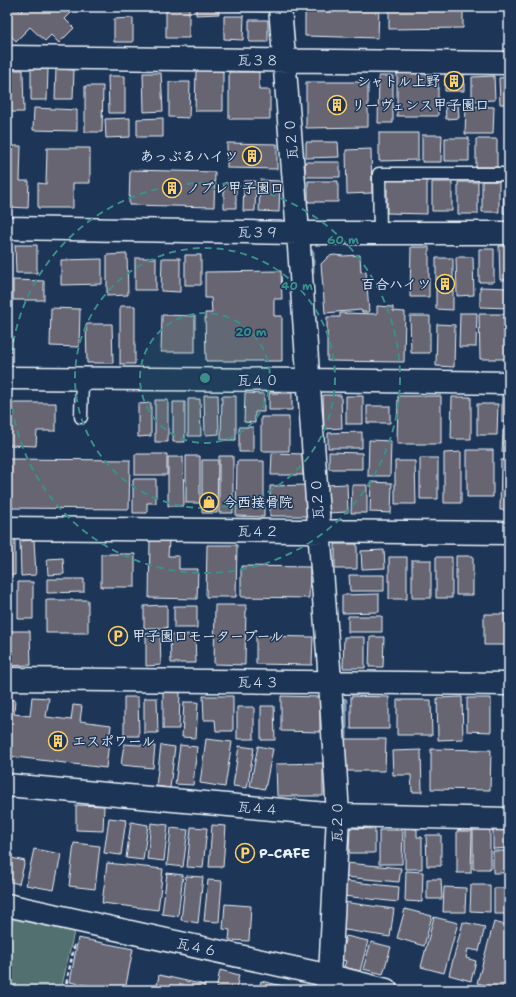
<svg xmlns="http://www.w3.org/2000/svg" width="516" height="997" viewBox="0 0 516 997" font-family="'Shantell Sans','Klee One',sans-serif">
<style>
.green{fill:#53706f;stroke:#9eb0b4}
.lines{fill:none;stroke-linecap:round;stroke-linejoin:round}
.stream{stroke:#87a2b8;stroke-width:7}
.building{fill:#676572;stroke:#e8f1f8}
.lane-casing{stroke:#e8f1f8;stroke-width:15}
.street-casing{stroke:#e8f1f8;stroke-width:25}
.path{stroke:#e8f1f8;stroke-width:2.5;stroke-dasharray:4 3;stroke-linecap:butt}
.lane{stroke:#1d3557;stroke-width:12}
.street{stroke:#1d3557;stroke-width:22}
.ring{fill:none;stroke:#3a8f8a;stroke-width:2;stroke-dasharray:7 5}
.labels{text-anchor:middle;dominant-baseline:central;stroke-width:3;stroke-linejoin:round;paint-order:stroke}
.street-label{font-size:14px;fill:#e8f1f8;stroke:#1d3557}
.poi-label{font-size:14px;font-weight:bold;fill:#e8f1f8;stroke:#1d3557;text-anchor:start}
.centre{fill:#3a8f8a;stroke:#1d3557;stroke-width:2}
.ring-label{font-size:12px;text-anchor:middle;font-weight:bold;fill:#3a8f8a;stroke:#1d3557;stroke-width:3;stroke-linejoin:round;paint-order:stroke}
</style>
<rect width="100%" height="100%" fill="#1d3557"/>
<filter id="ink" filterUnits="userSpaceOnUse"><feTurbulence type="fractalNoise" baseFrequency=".025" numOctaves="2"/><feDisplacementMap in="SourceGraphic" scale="8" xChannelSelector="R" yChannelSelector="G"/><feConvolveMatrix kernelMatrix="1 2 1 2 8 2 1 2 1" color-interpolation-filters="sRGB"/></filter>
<g filter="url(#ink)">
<!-- green -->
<path class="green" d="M13,919L74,932L61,990H7V946Z"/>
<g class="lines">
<!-- stream -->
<path class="stream" d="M311,253V271
M344,701V738"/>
</g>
<!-- building -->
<path class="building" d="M7,7H17L21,12L26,7H69L73,11L65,19L74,28L59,43L51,35L45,41L30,27L16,41L7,32Z
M166,7H189V38H166Z
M196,7H218L219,14L196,15Z
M223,7H269V12L223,10Z
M305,7H379L378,38L305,36Z
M389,7H463V28L389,29Z
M507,7H509V38H507Z
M224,16H244L243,40L224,39Z
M133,18V42H114V19Z
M249,20H268V42H249Z
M31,69H48L47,100H31Z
M56,69L74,70L73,99H55Z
M7,70H23L24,112H7Z
M196,70H223V111H195Z
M464,71V91H445V72Z
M229,72H259V90H270V119H229Z
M143,73H161L163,111L144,112Z
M397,73H438V116H397Z
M108,76H125V113H109Z
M379,76H393V123H378Z
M494,76L495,100L472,101V77Z
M509,77V104H500L499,78Z
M169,82H190L189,118L169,117Z
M306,82H368V127L306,128Z
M85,86H103L102,132H85Z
M458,102L459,118L446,119L445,103Z
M466,106L494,107L493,134H465Z
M34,108L77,110V131L33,130Z
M130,118V137L106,138L105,119Z
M163,118V137H137V119Z
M379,133H418V160L379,161Z
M422,135H442L441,162H422Z
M445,138H469V161H445Z
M476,139H497V167H476Z
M306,142H338L339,157L306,158Z
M227,143L277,144V169L227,168Z
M7,146H21L20,181H29L28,208L7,207Z
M47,148H90V183H73V208H38V183L46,184Z
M371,149L372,193L347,194L346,150Z
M305,162H340V177H305Z
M130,170L215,172L214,207L129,205Z
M260,180L280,181L279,212L259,211Z
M387,180H427V214L387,213Z
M244,181H256L255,211H243Z
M308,181H338V202H308Z
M482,181H499V212H482Z
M504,181H509V213H503Z
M432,182H452V211H432Z
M458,182H478V214H458Z
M224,183H236V208H224Z
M15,245H37V273H16Z
M499,246H509V280H500Z
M411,247H429V297H410Z
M479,249H494V282H479Z
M127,254L128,295L107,296V255Z
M185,255H201V285H185Z
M334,255L343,256L360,255L361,272L366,271L369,312H362L361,310L325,313L321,264L329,256Z
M456,257H473L474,295L457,296Z
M135,258H156V290H135Z
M162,258H180V292L161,291Z
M436,258H453V310L436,309Z
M102,259V284L61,285V260Z
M281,271L282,299H274V316H282V361H206L205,313H212L211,298H205V272Z
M13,280L44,281V300H13Z
M480,287L509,288V308L480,307Z
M120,306H135V364H120Z
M377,306L393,307V311L405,312L404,362L327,361V317H340V313L377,314Z
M51,308L80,309L79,347L50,346Z
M460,313H477L476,347H459Z
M479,314H509V359H480Z
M162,315L195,316V352H161Z
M410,316H430V353H411Z
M86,324H112L113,363H87Z
M437,324L455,325L454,367L436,366Z
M245,393L264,394V412H255V423L244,422Z
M269,393H292V410H269Z
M204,395H218L219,434L205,435Z
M323,395H341L342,428L324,429Z
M502,395H509V422H502Z
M222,396H236V440H221Z
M346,396H363V424H346Z
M398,396H441V444H397Z
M452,397H471V439H451Z
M188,399H200L201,436H188Z
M155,400H168V442H155Z
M173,402H185V442H173Z
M7,403H56V431H37L36,446L7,445Z
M151,403V436L138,437V404Z
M477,404H498L497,435H477Z
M367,406H390V423H367Z
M261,417H289V451H261Z
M239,427H253V452H239Z
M503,430H509V452H502Z
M362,432V448H328V433Z
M369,440L391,441L390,476H368Z
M467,450H493V497H467Z
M329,452L362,453V469H329Z
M461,452V503H444V453Z
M272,453L303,454V475H271Z
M135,454H167V475H135Z
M186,456H200V503H186Z
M219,456H233V513H219Z
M168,457H183L184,506H168Z
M420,458H438V499H420Z
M7,459L130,460L129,509L7,508Z
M202,460H218L217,513H202Z
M501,460H509V510H500Z
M237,461H264V517L236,516Z
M395,461H415L416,504H395Z
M133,479H156V503H147V513H133Z
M371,482L392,483L391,513L370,512Z
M347,484L348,512L327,513L326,485Z
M307,485V516H270V486Z
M352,485H367V513H351Z
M7,539H15V575H7Z
M34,540L36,575L21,576L20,541Z
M150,540L169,541L168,556H179V569H198L197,599L149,598Z
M335,544H357V569H335Z
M207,545H237L236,597H206Z
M384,550L385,568L362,569L361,551Z
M101,554H135V587H101Z
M456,556H473V595H456Z
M389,557H407V599H389Z
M436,557H452V598H436Z
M63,558L64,574L48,575L47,559Z
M412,560H431V598H412Z
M241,566L310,567L309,598L241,597Z
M349,575H384V591H350Z
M47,579H84V592L47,593Z
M18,582H33V619H18Z
M379,594V612L342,613V595Z
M46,600H88V633H46Z
M167,605V628H144V606Z
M215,605H246L245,665L214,664Z
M174,606H197V628H174Z
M484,614H509V645H484Z
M348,616H382V632H348Z
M7,631H30L31,665L7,666Z
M146,633H160L161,665L146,666Z
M195,634L196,663H171L170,635Z
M256,636L313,637L312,665L256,664Z
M344,637H365V668H343Z
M370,637H384L383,667H369Z
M163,692H180L179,729H163Z
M203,696H233V731H216L215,720H204Z
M281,696L320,697V732L281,731Z
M351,696L389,697V729H351Z
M32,697L49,698L46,717L71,720L73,705L82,706L80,721L111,725L106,768L7,756V699L15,700L14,714L30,716Z
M124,697H138L139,736H124Z
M462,697L463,739L438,740L437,698Z
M144,698H157L158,733H144Z
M467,698H491V732L467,731Z
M397,700H431L432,735H397Z
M184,702H198L196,738L182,737Z
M261,706H274L275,740H261Z
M237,707H254V739H237Z
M206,739L232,742L225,787L200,783Z
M345,739H386L385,771H345Z
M124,744L155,746L153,768L121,765Z
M161,745L175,747L170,788L156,786Z
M180,745L197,747L193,785L175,784Z
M239,746L254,748L247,788L233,786Z
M258,746L273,749L265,789L250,786Z
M431,749L491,750L490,790L431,789Z
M421,750L422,792H412L411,775H393L392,751Z
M323,763V796H277L276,764Z
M76,805L104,806L103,831L76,830Z
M109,818L126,820L121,855L104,853Z
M131,822L148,825L143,860L126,858Z
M151,823L168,825L164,861L147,859Z
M212,825L226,826L223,867H209Z
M191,827L207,828L203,868L187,867Z
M171,828L188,830L183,867L167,865Z
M350,828L375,829V853H349Z
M405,828L417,829V837H422V869H405Z
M473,829H490V869H473Z
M379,830H403L402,864H379Z
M493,830H508L509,848L493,849Z
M457,831H472L471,873H457Z
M426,835H441V866H427Z
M74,843L100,846L95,889L69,886Z
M34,849L61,854L54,890L26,885Z
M493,851H509L508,873H493Z
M7,857L25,861L19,884L7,881Z
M107,863L163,869L158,910L102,903Z
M346,863L401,868L399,882L345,877Z
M406,871L423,872L422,902L405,901Z
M167,873L183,875L178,916L162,914Z
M186,876L203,877L198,923L181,920Z
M427,879H441L442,899H427Z
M208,880L222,881L219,922L204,921Z
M345,881L399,887L398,902L343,896Z
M471,885H490V912L470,911Z
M444,887L466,888L465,912H443Z
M494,888H507V914H494Z
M343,902L394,909L390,937L339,929Z
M225,904L251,906L249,941L229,940L230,930L223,929Z
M405,909L432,916L424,946L397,938Z
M434,917L458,923L444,973L421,967Z
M463,922L485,927L479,951L468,949L466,958L476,961L471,981L449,975Z
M494,922L509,926V990H503L477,983Z
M346,936L368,941L360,971L344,967L346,961L340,959Z
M78,938L133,949L125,990H112L70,982Z
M371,942L391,947L383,974L363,969Z
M220,970L239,975L236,990H216Z
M159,975L205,985L204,990H156Z
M261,981L296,989L297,990H259Z"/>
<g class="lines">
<!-- lane casing -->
<g class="lane-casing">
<path id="lane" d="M380,233L379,174H509
M81,417L82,378"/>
</g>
<!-- street casing -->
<g class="street-casing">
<path id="street" d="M280,7L298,233L330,682L338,815L330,976L326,990
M7,57L509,63
M7,228L298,233H509
M7,378L308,380L509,383
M7,528L509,533
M7,679L509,684
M7,785L338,815L509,819
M7,905L330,976L386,990"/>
</g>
<!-- path -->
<path class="path" d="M65,990L75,942"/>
<!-- lane -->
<use href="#lane" class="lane"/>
<!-- street -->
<use href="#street" class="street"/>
</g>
</g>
<!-- distance rings -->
<circle cx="205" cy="378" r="65" fill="#3a8f8a" fill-opacity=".12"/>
<g class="ring">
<circle cx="205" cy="378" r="65"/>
<circle cx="205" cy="378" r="130"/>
<circle cx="205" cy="378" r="195"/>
</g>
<!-- icons -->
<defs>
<g id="building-ring" transform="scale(1)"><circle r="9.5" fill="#1d3557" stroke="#ffd166" stroke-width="1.5"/><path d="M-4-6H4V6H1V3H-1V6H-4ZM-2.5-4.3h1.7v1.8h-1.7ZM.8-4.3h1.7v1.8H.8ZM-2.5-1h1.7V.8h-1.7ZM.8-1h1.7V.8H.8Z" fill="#ffd166"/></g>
<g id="shop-ring" transform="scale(1)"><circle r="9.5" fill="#1d3557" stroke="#ffd166" stroke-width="1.5"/><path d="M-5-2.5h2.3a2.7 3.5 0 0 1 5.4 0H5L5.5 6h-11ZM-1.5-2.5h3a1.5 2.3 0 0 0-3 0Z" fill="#ffd166"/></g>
<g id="parking-ring" transform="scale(1)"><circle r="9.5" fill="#1d3557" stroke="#ffd166" stroke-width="1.5"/><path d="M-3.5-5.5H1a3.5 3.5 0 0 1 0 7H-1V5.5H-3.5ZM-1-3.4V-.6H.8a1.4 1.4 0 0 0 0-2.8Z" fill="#ffd166"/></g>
</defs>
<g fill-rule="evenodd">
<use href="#building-ring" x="454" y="81"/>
<use href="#building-ring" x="337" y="105"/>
<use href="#building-ring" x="252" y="156"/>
<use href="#building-ring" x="172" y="188"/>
<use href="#building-ring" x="445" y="284"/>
<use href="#shop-ring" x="209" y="502"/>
<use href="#parking-ring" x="118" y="636"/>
<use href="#building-ring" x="58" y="741"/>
<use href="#parking-ring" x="245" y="853"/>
</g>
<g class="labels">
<!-- street labels -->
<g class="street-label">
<text transform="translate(258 60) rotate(1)">瓦３８</text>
<text transform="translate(291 139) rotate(-95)">瓦２０</text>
<text transform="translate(258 232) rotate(1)">瓦３９</text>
<text x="258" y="380">瓦４０</text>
<text transform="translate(317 499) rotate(-94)">瓦２０</text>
<text transform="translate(258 531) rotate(1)">瓦４２</text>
<text transform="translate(258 682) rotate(1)">瓦４３</text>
<text transform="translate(258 808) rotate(5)">瓦４４</text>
<text transform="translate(337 822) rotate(-89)">瓦２０</text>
<text transform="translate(197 947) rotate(12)">瓦４６</text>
</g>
<!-- poi labels -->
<g class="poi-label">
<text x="440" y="81" text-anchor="end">シャトル上野</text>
<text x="351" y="105">リーヴェンス甲子園口</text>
<text x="238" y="156" text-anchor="end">あっぷるハイツ</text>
<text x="186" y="188">ノブレ甲子園口</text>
<text x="431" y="284" text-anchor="end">百合ハイツ</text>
<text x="223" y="502">今西接骨院</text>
<text x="132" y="636">甲子園口モータープール</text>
<text x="72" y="741">エスポワール</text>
<text x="259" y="853">P-CAFE</text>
</g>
</g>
<circle cx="205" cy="378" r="6" class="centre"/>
<g class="ring-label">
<text x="343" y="244">60 m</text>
<text x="297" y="290">40 m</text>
<text x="251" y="336">20 m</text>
</g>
<!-- margin -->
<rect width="516" height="997" fill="none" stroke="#1d3557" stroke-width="24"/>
<rect x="12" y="12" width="492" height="973" fill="none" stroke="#e8f1f8" stroke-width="1.5" filter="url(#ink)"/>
</svg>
